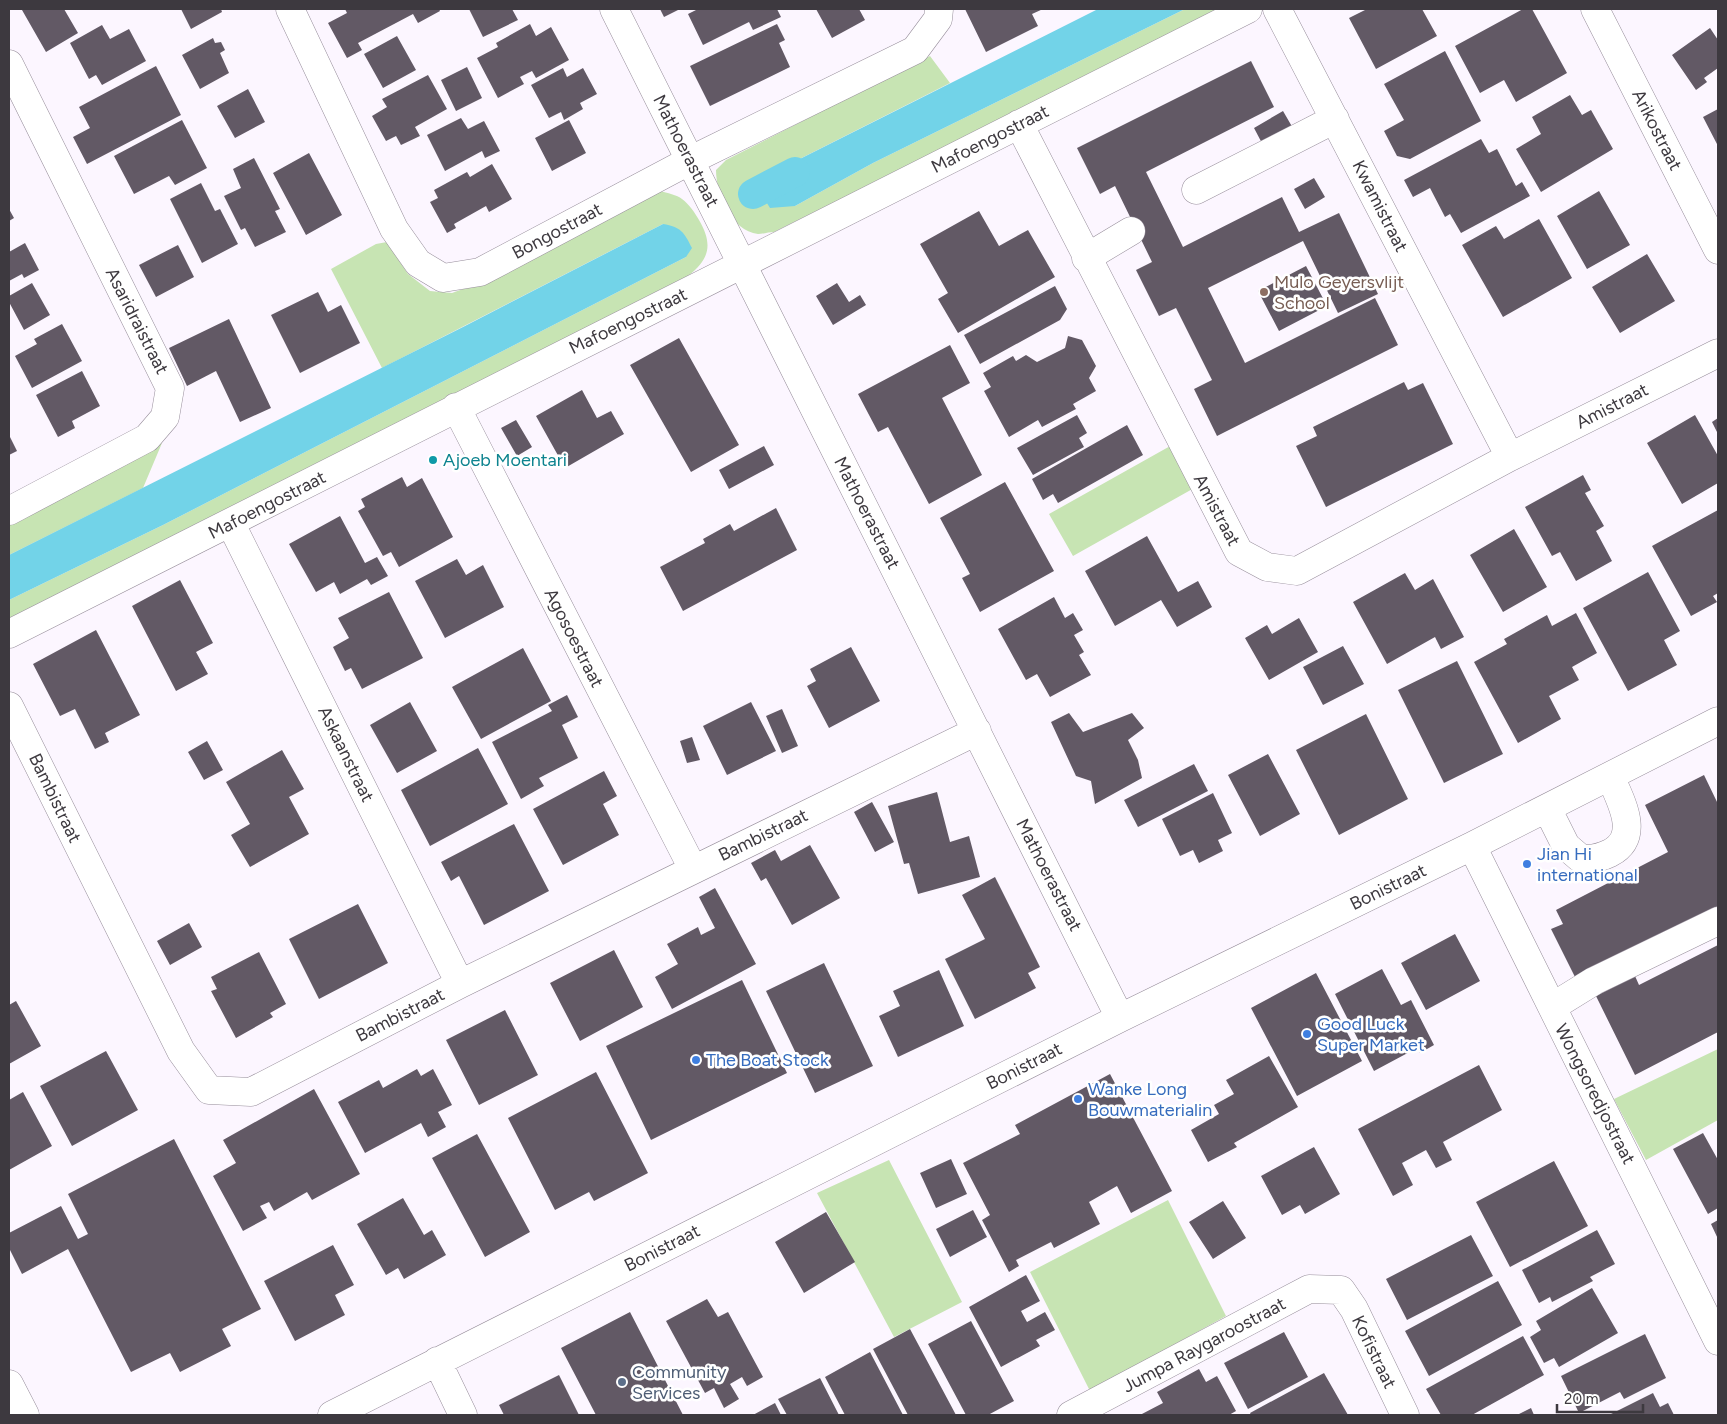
<svg xmlns="http://www.w3.org/2000/svg" width="1727" height="1424" viewBox="0 0 1727 1424" font-family="Figtree,sans-serif">
<style>
.green{fill:#c7e4b3}
.water{fill:#72d3e8}
.lines{fill:none;stroke-linecap:round;stroke-linejoin:round}
.canal{stroke:#72d3e8;stroke-width:30}
.building{fill:#625965}
.minor-casing{stroke:#978e9b;stroke-width:29}
.minor{stroke:#fff;stroke-width:28}
.education-dot{fill:#8d6e63;stroke:#fff;stroke-width:2}
.culture-dot{fill:#0f9aa8;stroke:#fff;stroke-width:2}
.shop-dot{fill:#3f7fe0;stroke:#fff;stroke-width:2}
.service-dot{fill:#5c6f8a;stroke:#fff;stroke-width:2}
.labels{text-anchor:middle;dominant-baseline:central;stroke-width:5;stroke-linejoin:round;paint-order:stroke}
.street-label{font-size:18px;fill:#3d393f;stroke:#fff}
.education-label{font-size:18px;fill:#785e54;stroke:#fff;text-anchor:start}
.culture-label{font-size:18px;fill:#0d838f;stroke:#fff;text-anchor:start}
.shop-label{font-size:18px;fill:#366cbe;stroke:#fff;text-anchor:start}
.service-label{font-size:18px;fill:#4e5e75;stroke:#fff;text-anchor:start}
</style>
<rect width="100%" height="100%" fill="#fcf6ff"/>
<!-- green -->
<path class="green" d="M1185,9H1225L774,232C769,232 763,234 758,234C731,231 716,193 716,170L726,160L930,56L950,83L754,182L795,206L873,163Z
M660,191C667,193 677,195 682,199C689,204 695,213 699,220C713,244 710,259 688,276L9,620V600L163,525L686,257L663,224L382,368L331,269L376,244L387,242L408,274L430,291L452,293L498,276Z
M162,443L143,488L9,555V521Z
M1172,445L1196,487L1073,556L1049,514Z
M1718,1049V1120L1646,1160L1614,1099Z
M889,1160L962,1302L894,1337L817,1193Z
M1168,1200L1226,1316L1090,1391L1030,1272Z"/>
<!-- water -->
<path class="water" d="M1098,9H1185L873,163L795,206L770,208L754,182Z
M663,224C681,227 684,232 692,248L686,257L163,525L9,600V555L465,326Z"/>
<g class="lines">
<!-- canal -->
<path class="canal" d="M753,194L795,172"/>
</g>
<!-- building -->
<path class="building" d="M24,9H64L78,33L46,52L22,10Z
M181,9H221L222,12L191,29Z
M345,9H439L440,11L418,23L413,14L358,43L362,50L347,58L328,23L347,13Z
M469,9H512L518,20L483,37Z
M660,9H680L664,17Z
M698,9H777L781,17L753,30L749,22L703,45L688,14Z
M816,9H859L865,20L832,38Z
M965,9H1043L1032,14L1038,26L986,52Z
M1367,9H1422L1437,36L1376,69L1349,18Z
M1523,9H1532L1567,73L1516,102L1504,80L1480,93L1455,46Z
M530,24L536,36L551,27L569,60L536,78L532,71L520,77L524,84L498,98L477,58L498,47L496,43Z
M777,24L785,40L779,43L790,67L710,106L690,66Z
M102,25L110,39L129,29L146,61L102,85L96,75L89,79L70,43Z
M1710,28L1718,40V68L1704,78L1707,82L1696,90L1672,55Z
M397,36L416,70L383,88L364,54Z
M213,38L215,43L221,42L225,50L220,53L229,73L200,89L182,55Z
M1445,51L1481,121L1410,159L1397,156L1384,131L1404,120L1384,84Z
M1251,61L1274,107L1146,172L1183,247L1282,197L1299,232L1339,213L1378,294L1338,313L1303,241L1208,288L1245,363L1375,298L1398,345L1217,436L1194,389L1212,380L1176,308L1159,316L1136,270L1152,262L1115,186L1100,194L1077,148Z
M156,66L181,115L87,164L73,137L90,128L79,107Z
M467,67L482,98L456,111L441,80Z
M563,68L567,77L583,68L597,94L580,103L583,109L564,120L561,112L549,118L531,85Z
M428,75L447,109L415,127L420,136L401,145L396,136L386,141L372,116L387,107L382,99Z
M248,89L265,122L235,138L217,106Z
M1570,95L1582,115L1591,110L1613,149L1541,192L1516,149L1541,134L1532,117Z
M1718,109V146L1703,117Z
M1283,111L1294,130L1264,147L1254,128Z
M461,118L468,129L484,121L500,151L485,158L482,151L445,171L427,135Z
M182,120L207,168L175,185L169,176L134,194L114,156Z
M569,120L586,153L552,171L535,138Z
M1481,139L1489,153L1497,149L1516,186L1522,182L1530,196L1461,233L1450,214L1445,217L1430,188L1413,197L1404,180Z
M309,153L342,215L306,235L273,173Z
M254,158L280,209L275,211L286,232L255,247L245,228L241,230L224,196L241,188L233,169Z
M492,164L512,199L489,212L486,206L454,224L456,228L447,233L430,202L438,198L434,190L467,172L470,177Z
M1314,178L1325,197L1305,209L1294,189Z
M201,183L215,211L220,209L238,244L202,263L170,199Z
M1599,191L1630,245L1587,269L1557,216Z
M9,209L14,218L9,221Z
M979,211L999,246L1028,230L1055,277L958,333L938,299L948,293L920,244Z
M1539,219L1572,278L1503,317L1462,245L1496,226L1504,239Z
M25,243L39,270L24,278L22,274L9,281V252Z
M178,245L194,277L156,297L139,265Z
M1647,254L1675,301L1620,333L1592,287Z
M1306,266L1327,306L1279,331L1258,291Z
M32,283L50,315L24,330L9,302V296Z
M837,283L849,302L860,295L866,305L833,325L816,296Z
M1055,286L1067,309L1060,320L980,364L964,335Z
M318,292L328,312L341,305L360,343L300,373L271,315Z
M229,319L271,408L240,422L216,371L187,386L169,348Z
M62,324L82,361L32,388L15,356L37,344L34,339Z
M1068,336L1082,340L1096,366L1089,378L1096,391L1073,404L1076,409L1042,427L1038,420L1009,437L984,391L991,387L983,373L1013,356L1016,361L1026,355L1037,362L1065,348Z
M679,338L739,445L691,472L630,365Z
M950,345L970,383L942,398L982,475L929,504L888,427L878,432L858,394Z
M82,371L100,406L72,421L75,428L58,437L36,395Z
M1404,382L1408,390L1423,383L1453,444L1326,507L1296,446L1317,436L1313,427Z
M582,390L597,418L611,411L624,434L565,468L536,416Z
M1077,415L1087,433L1079,438L1084,447L1033,475L1017,448Z
M1695,415L1718,456V483L1682,504L1647,443Z
M1718,418V434L1712,422Z
M516,420L532,447L517,456L501,428Z
M1127,425L1143,455L1058,503L1053,494L1043,500L1032,479Z
M9,435L17,451L9,455Z
M764,446L774,465L729,489L719,470Z
M1583,475L1591,490L1585,493L1604,526L1596,531L1612,561L1576,581L1560,552L1552,556L1525,507Z
M402,477L407,487L422,478L453,537L399,567L391,552L383,556L358,511L365,507L361,499Z
M1005,482L1054,571L980,612L962,578L970,574L940,518Z
M776,508L797,550L683,611L660,567L705,543L703,539L730,524L734,531Z
M1718,510V593L1713,596L1717,602L1691,616L1652,546Z
M340,516L365,563L377,557L388,576L371,585L367,579L340,594L334,582L316,592L289,544Z
M1514,529L1547,587L1503,612L1470,555Z
M1147,536L1178,592L1198,581L1212,607L1177,627L1161,600L1115,626L1085,571Z
M457,559L466,575L483,565L504,607L445,638L415,581Z
M1648,572L1680,631L1664,640L1677,665L1628,691L1583,608Z
M1405,573L1415,590L1433,579L1464,637L1441,649L1435,637L1387,664L1353,602Z
M180,580L213,643L196,652L208,674L176,691L132,606Z
M389,592L423,658L362,689L351,668L345,671L333,647L349,638L338,618Z
M1054,597L1065,618L1073,613L1083,630L1074,635L1084,652L1079,655L1091,675L1050,697L1037,674L1026,680L998,629Z
M1576,613L1597,653L1572,667L1579,680L1549,696L1561,719L1518,743L1474,662L1507,644L1504,639L1547,615L1552,626Z
M1299,618L1318,652L1269,680L1245,638L1267,625L1272,634Z
M96,630L140,715L105,733L109,742L95,749L75,709L60,716L33,664Z
M1343,646L1364,684L1323,705L1303,667Z
M851,647L880,701L829,728L807,686L816,681L810,669Z
M523,648L551,701L481,739L452,687Z
M1457,661L1503,754L1444,783L1398,690Z
M567,695L578,717L562,725L578,758L539,778L544,786L521,799L492,742L552,711L548,705Z
M410,702L437,751L397,773L370,725Z
M751,702L776,751L727,775L703,726Z
M782,709L798,746L782,753L766,716Z
M1069,713L1083,732L1132,713L1144,728L1128,740L1138,760L1142,778L1095,804L1091,781L1076,776L1051,722Z
M1366,714L1408,799L1339,835L1296,750Z
M692,737L700,760L687,763L680,741Z
M207,741L223,770L204,780L188,752Z
M478,748L508,804L430,846L401,790Z
M282,750L304,789L289,797L309,834L250,867L231,835L250,824L226,782Z
M1268,754L1300,814L1260,836L1228,775Z
M1194,764L1208,791L1138,827L1124,800Z
M604,771L617,796L603,804L619,835L563,865L533,809Z
M1704,775L1718,804V906L1576,979L1551,929L1563,924L1556,910L1668,852L1645,805Z
M937,792L950,842L969,836L980,877L918,894L909,863L904,864L888,806Z
M1213,793L1232,833L1218,840L1223,851L1199,863L1193,850L1180,856L1162,819Z
M872,802L894,842L875,852L854,812Z
M514,824L549,891L484,925L459,876L451,881L441,862Z
M810,845L840,898L792,925L766,878L761,881L751,863L775,850L781,861Z
M995,877L1040,967L1028,973L1036,988L975,1019L945,959L985,939L962,895Z
M715,888L756,964L672,1009L655,977L678,964L667,944L698,927L701,935L715,928L699,897Z
M358,904L388,963L319,999L289,939Z
M189,923L202,947L170,965L157,941Z
M1455,934L1480,981L1426,1010L1401,963Z
M1718,945V1032L1635,1075L1596,996L1635,976L1639,985Z
M614,950L643,1007L580,1041L550,983Z
M259,952L286,1004L270,1013L273,1017L236,1038L211,991L217,989L211,977Z
M824,963L873,1066L815,1093L766,991Z
M1382,969L1401,1005L1411,1000L1434,1045L1420,1053L1417,1048L1374,1071L1335,994Z
M939,970L964,1026L898,1057L879,1016L900,1006L893,991Z
M1316,973L1362,1061L1297,1096L1251,1008Z
M742,980L787,1073L651,1140L606,1046Z
M16,1001L41,1046L9,1064V1005Z
M505,1010L538,1075L479,1105L446,1040Z
M106,1051L138,1110L72,1146L40,1086Z
M1269,1056L1298,1107L1234,1143L1237,1147L1208,1162L1191,1130L1219,1114L1214,1105L1234,1094L1226,1080Z
M1479,1065L1502,1110L1443,1142L1452,1160L1436,1168L1426,1150L1402,1163L1413,1185L1393,1196L1358,1129Z
M417,1069L421,1076L433,1069L452,1105L438,1112L446,1127L428,1137L421,1123L365,1153L338,1102L379,1080L383,1088Z
M596,1072L648,1173L594,1201L589,1192L555,1210L508,1118Z
M1110,1074L1172,1191L1131,1213L1117,1186L1089,1202L1100,1224L1054,1248L1051,1242L1016,1260L1019,1266L1009,1272L982,1220L990,1215L963,1163L1020,1134L1015,1125Z
M314,1089L360,1174L312,1200L307,1192L274,1211L269,1202L260,1206L267,1218L243,1231L213,1176L236,1163L223,1140Z
M23,1092L52,1146L9,1170V1100Z
M1703,1133L1718,1160V1208L1708,1214L1673,1149Z
M477,1134L530,1232L485,1257L432,1158Z
M174,1139L261,1309L222,1329L231,1346L180,1372L170,1353L131,1372L68,1249L22,1274L9,1248V1233L61,1206L78,1239L88,1234L68,1194Z
M1314,1147L1340,1194L1305,1214L1300,1205L1282,1215L1261,1176Z
M951,1159L967,1194L936,1208L920,1173Z
M1554,1161L1588,1226L1510,1267L1476,1202Z
M403,1198L424,1235L432,1230L446,1255L404,1279L398,1268L386,1275L357,1224Z
M1223,1201L1246,1238L1213,1259L1189,1222Z
M973,1210L987,1237L950,1257L936,1229Z
M826,1212L855,1262L804,1293L775,1242Z
M1718,1220V1239L1711,1224Z
M1597,1230L1615,1264L1590,1277L1593,1281L1552,1302L1550,1297L1539,1303L1522,1270Z
M1471,1235L1493,1276L1407,1320L1386,1279Z
M333,1245L354,1285L335,1295L345,1315L295,1341L264,1281Z
M1026,1275L1040,1301L1021,1311L1027,1322L1045,1312L1055,1330L1036,1340L1040,1346L1001,1367L969,1307Z
M1498,1281L1522,1325L1429,1376L1405,1331Z
M1592,1288L1618,1333L1559,1367L1554,1358L1544,1363L1530,1337L1541,1330L1536,1321Z
M707,1299L718,1317L728,1312L763,1377L747,1386L742,1377L730,1384L739,1399L724,1408L714,1388L705,1393L666,1321Z
M630,1312L683,1415H596L561,1348Z
M971,1321L1014,1401L988,1415H966L928,1344Z
M910,1329L956,1415H908L873,1349Z
M1284,1332L1308,1377L1248,1409L1224,1363Z
M1645,1334L1666,1378L1624,1399L1620,1392L1579,1413L1561,1376Z
M1523,1336L1544,1375L1472,1415H1441L1426,1389Z
M870,1352L903,1415H845L825,1377Z
M1199,1369L1206,1382L1217,1376L1236,1411L1229,1415H1140L1163,1403L1157,1392Z
M1324,1373L1348,1415H1251L1250,1413Z
M559,1375L579,1415H504L499,1405Z
M820,1378L839,1415H787L778,1399Z
M1653,1393L1660,1407L1668,1403L1674,1415H1609Z
M775,1403L781,1415H753Z
M1531,1408L1534,1415H1517Z"/>
<g class="lines">
<!-- minor casing -->
<g class="minor-casing">
<path id="minor" d="M290,9L394,229L418,263L443,278L480,272L691,160L915,50L938,19L939,9
M614,9L1120,1018
M1277,9L1510,457
M1595,9L1718,250
M9,64L170,388L165,417L147,438L9,511
M1019,124L1239,552L1267,567L1297,571L1510,457L1718,353
M1196,190L1335,119
M1086,258L1131,231
M456,407L693,869
M231,524L460,984
M9,634L1248,9
M9,706L181,1051L209,1090L251,1092L460,984L977,731
M1547,808L1566,846L1580,858C1591,860 1600,858 1610,853C1642,836 1620,800 1610,776
M1472,846L1718,1341
M1552,1007L1594,981L1718,921
M437,1361L463,1415
M9,1384L25,1415
M332,1415L1120,1018L1472,846L1718,721
M1071,1415L1309,1289L1341,1290L1354,1309L1405,1415"/>
</g>
<!-- minor -->
<use href="#minor" class="minor"/>
</g>
<!-- markers -->
<circle class="education-dot" cx="1264" cy="292" r="5"/>
<circle class="culture-dot" cx="433" cy="460" r="5"/>
<g class="shop-dot">
<circle cx="1527" cy="864" r="5"/>
<circle cx="1307" cy="1034" r="5"/>
<circle cx="696" cy="1060" r="5"/>
<circle cx="1078" cy="1099" r="5"/>
</g>
<circle class="service-dot" cx="622" cy="1382" r="5"/>
<g class="labels">
<!-- street labels -->
<g class="street-label">
<text transform="translate(1657 130) rotate(63)">Arikostraat</text>
<text transform="translate(990 139) rotate(-27)">Mafoengostraat</text>
<text transform="translate(686 151) rotate(63)">Mathoerastraat</text>
<text transform="translate(1380 206) rotate(63)">Kwamistraat</text>
<text transform="translate(557 231) rotate(-28)">Bongostraat</text>
<text transform="translate(137 321) rotate(63)">Asaridraistraat</text>
<text transform="translate(628 321) rotate(-26)">Mafoengostraat</text>
<text transform="translate(1612 406) rotate(-27)">Amistraat</text>
<text transform="translate(267 505) rotate(-27)">Mafoengostraat</text>
<text transform="translate(1217 510) rotate(62)">Amistraat</text>
<text transform="translate(867 513) rotate(63)">Mathoerastraat</text>
<text transform="translate(574 638) rotate(63)">Agosoestraat</text>
<text transform="translate(346 754) rotate(64)">Askaanstraat</text>
<text transform="translate(55 798) rotate(64)">Bambistraat</text>
<text transform="translate(763 835) rotate(-26)">Bambistraat</text>
<text transform="translate(1049 875) rotate(63)">Mathoerastraat</text>
<text transform="translate(1388 887) rotate(-26)">Bonistraat</text>
<text transform="translate(400 1015) rotate(-27)">Bambistraat</text>
<text transform="translate(1024 1066) rotate(-27)">Bonistraat</text>
<text transform="translate(1595 1094) rotate(63)">Wongsoredjostraat</text>
<text transform="translate(662 1248) rotate(-27)">Bonistraat</text>
<text transform="translate(1204 1345) rotate(-28)">Jumpa Raygaroostraat</text>
<text transform="translate(1374 1352) rotate(64)">Kofistraat</text>
</g>
<!-- education labels -->
<g class="education-label">
<text x="1274" y="282">Mulo Geyersvlijt<tspan x="1274" dy="21">School</tspan></text>
</g>
<!-- culture labels -->
<g class="culture-label">
<text x="443" y="460">Ajoeb Moentari</text>
</g>
<!-- shop labels -->
<g class="shop-label">
<text x="1537" y="854">Jian Hi<tspan x="1537" dy="21">international</tspan></text>
<text x="1317" y="1024">Good Luck<tspan x="1317" dy="21">Super Market</tspan></text>
<text x="706" y="1060">The Boat Stock</text>
<text x="1088" y="1089">Wanke Long<tspan x="1088" dy="21">Bouwmaterialin</tspan></text>
</g>
<!-- service labels -->
<g class="service-label">
<text x="632" y="1372">Community<tspan x="632" dy="21">Services</tspan></text>
</g>
</g>
<!-- border -->
<rect width="1727" height="1424" fill="none" stroke="#3d393f" stroke-width="20"/>
<!-- scale -->
<path d="M1557 1404v8h86v-8" fill="none" stroke="#3d393f" stroke-width="2.5"/>
<text x="1564" y="1404" font-size="15" fill="#3d393f" stroke="#ffffff" stroke-width="4" paint-order="stroke">20 m</text>
</svg>
